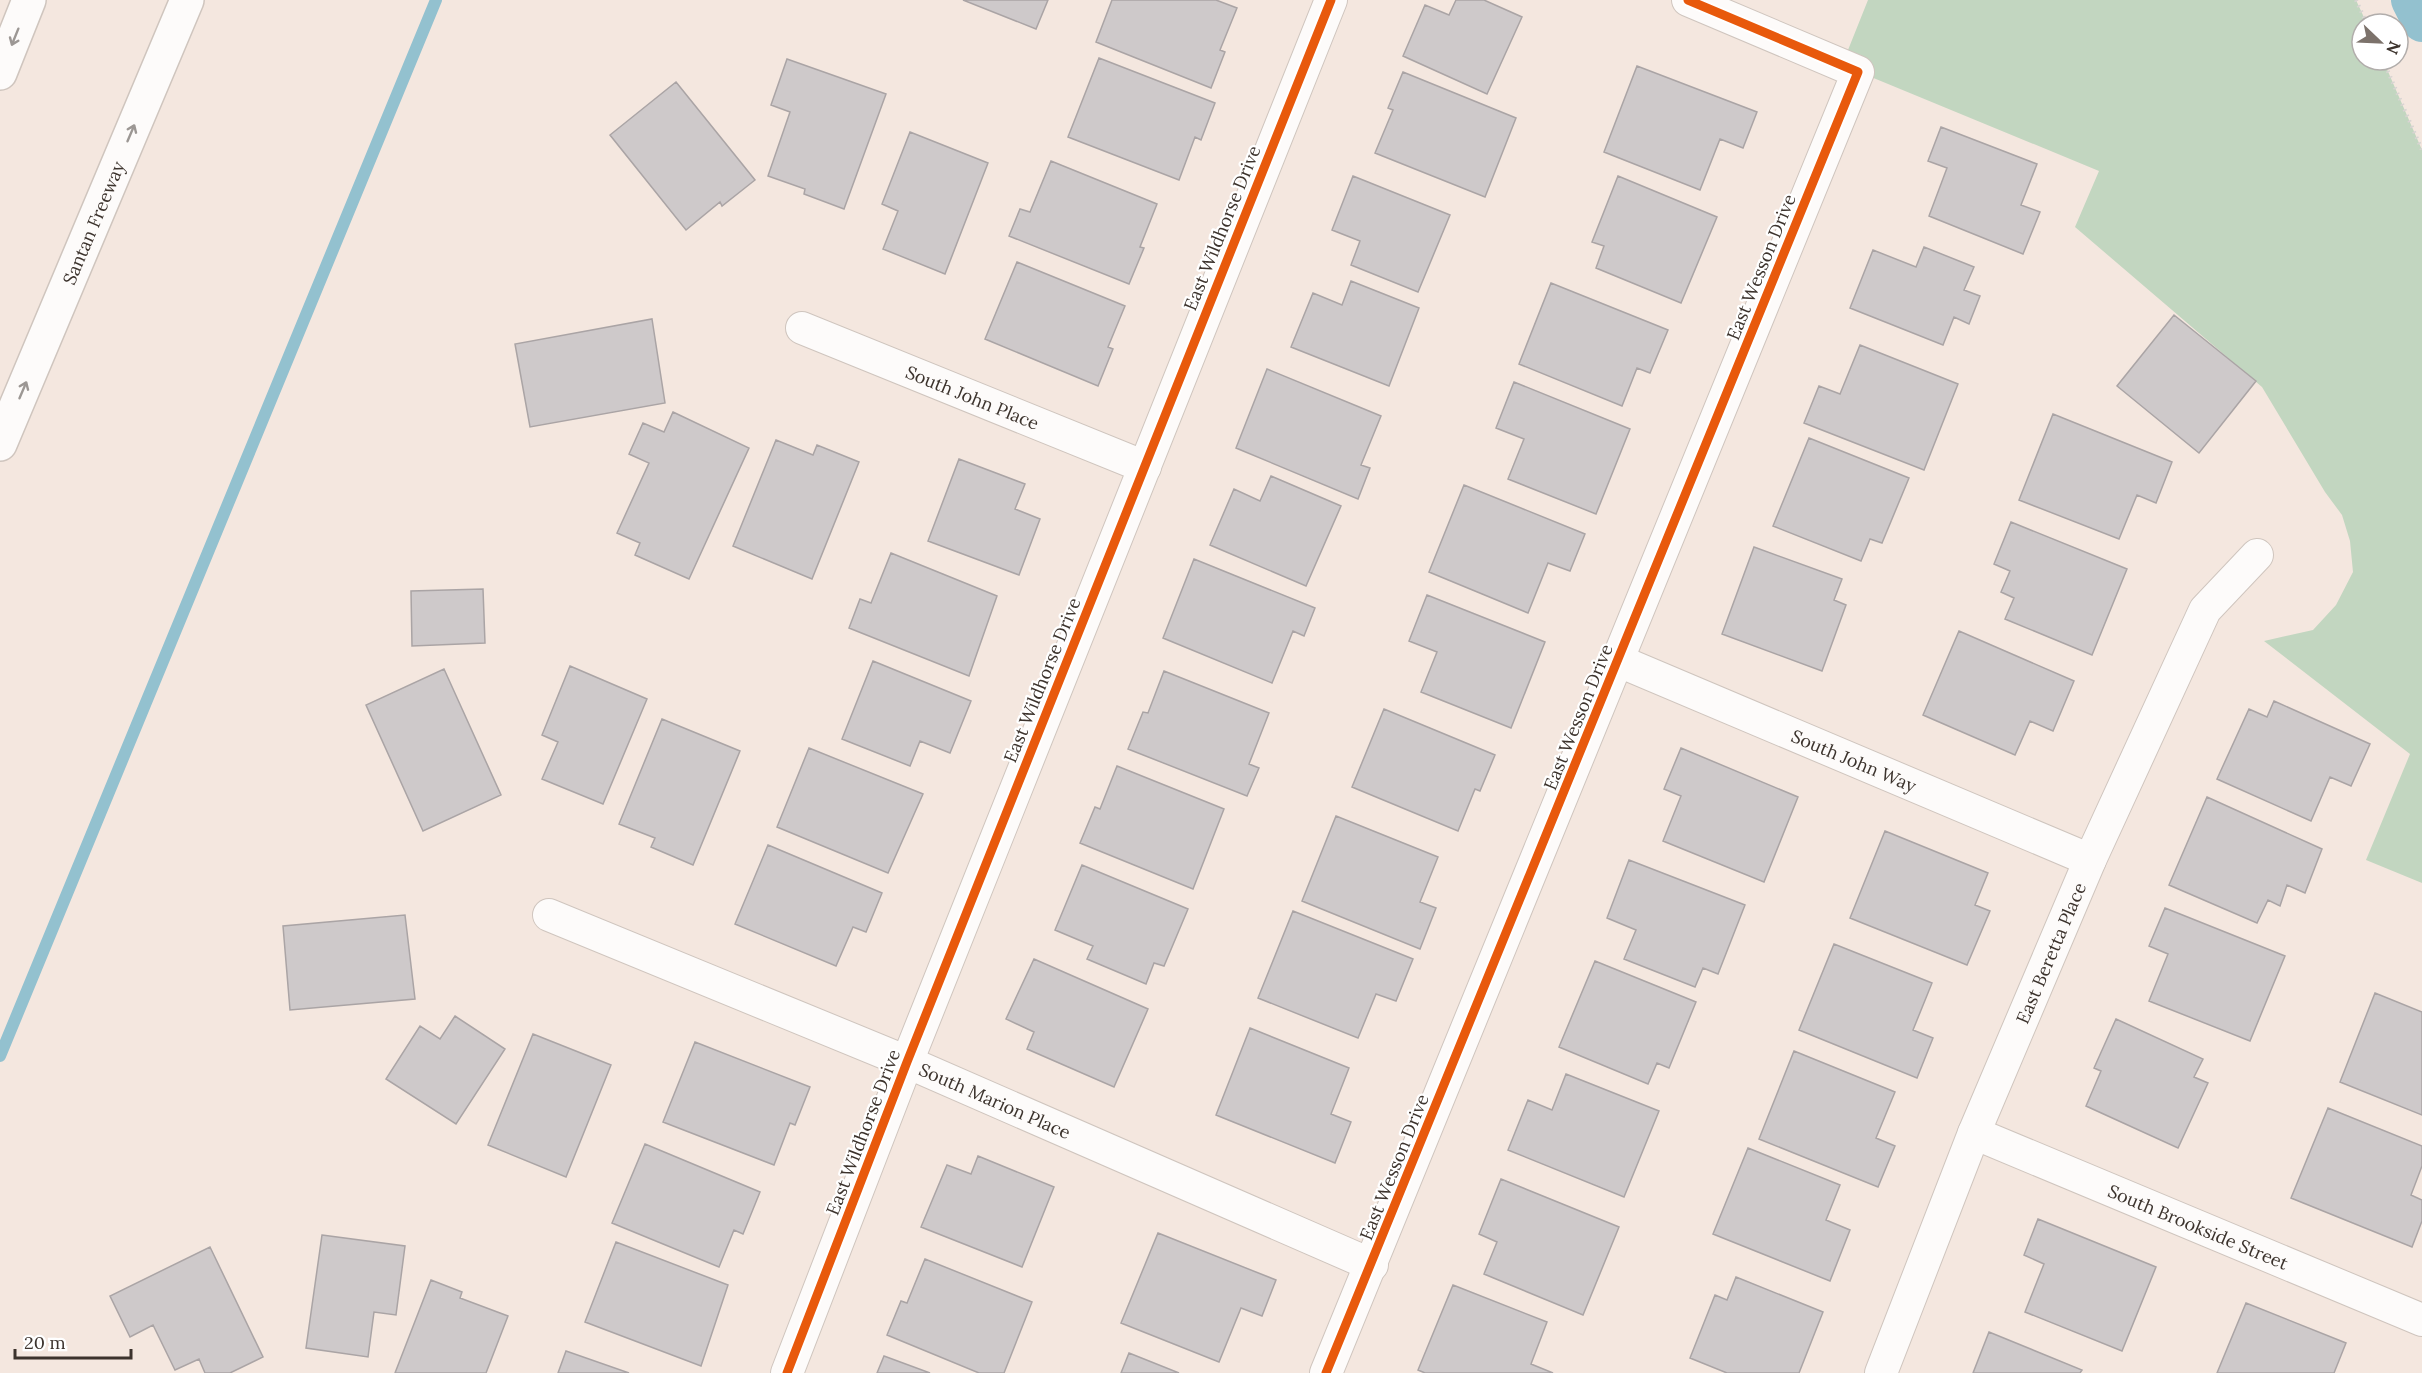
<svg xmlns="http://www.w3.org/2000/svg" width="2422" height="1373" viewBox="0 0 2422 1373" font-family="Lora,serif">
<style>
.green{fill:#c2d6c0}
.lines{fill:none;stroke-linecap:round;stroke-linejoin:round}
.stream{stroke:#93c1cf;stroke-width:12}
.canal{stroke:#93c1cf;stroke-width:40}
.building{fill:#cec9ca;stroke:#aaa4a5;stroke-width:1.5}
.minor-casing{stroke:#cfc5be;stroke-width:34}
.motorway-casing{stroke:#cfc5be;stroke-width:36}
.path{stroke:#d8d4d2;stroke-width:4;stroke-dasharray:1.5 4.5;stroke-linecap:butt}
.minor{stroke:#fdfbfa;stroke-width:32}
.motorway{stroke:#fdfbfa;stroke-width:33}
.cycleway-casing{stroke:#fff;stroke-width:13}
.cycleway{stroke:#e8590c;stroke-width:9}
.oneway{stroke:#9c9794}
.labels{text-anchor:middle;dominant-baseline:central;stroke-width:4.5;stroke-linejoin:round;paint-order:stroke}
.street-label{font-size:18px;fill:#3c332d;stroke:#fff}
</style>
<rect width="100%" height="100%" fill="#f4e7df"/>
<!-- green -->
<path class="green" d="M1868,0H2356L2367,24H2362V60H2383L2422,150V883L2366,860L2410,754L2264,641L2313,630L2336,605L2353,572L2350,541L2342,515L2325,492L2262,387L2075,227L2099,171L1842,65Z"/>
<g class="lines">
<!-- stream -->
<path class="stream" d="M0,1056L436,0"/>
<!-- canal -->
<path class="canal" d="M2411,0L2422,22"/>
</g>
<!-- building -->
<path class="building" d="M963,0H1048L1036,29Z
M1112,0H1216L1237,8L1220,50L1225,52L1211,88L1096,42Z
M1456,0H1484L1522,17L1487,94L1403,56L1425,5L1449,15Z
M1099,58L1215,103L1201,140L1195,137L1179,180L1068,137Z
M787,59L886,94L844,209L804,194L805,189L768,176L790,112L771,105Z
M1637,66L1757,112L1743,148L1720,139L1700,190L1604,152Z
M1403,72L1516,118L1485,197L1375,153L1393,110L1388,108Z
M676,82L755,180L722,206L720,202L686,230L610,135Z
M1941,127L2037,164L2021,205L2040,212L2023,254L1929,216L1947,168L1928,161Z
M910,132L988,163L945,274L883,249L898,211L882,204Z
M1051,161L1157,204L1140,247L1144,248L1129,284L1009,236L1020,209L1030,212Z
M1353,176L1450,215L1418,292L1351,265L1360,241L1332,230Z
M1618,176L1717,217L1681,303L1596,268L1604,246L1592,242Z
M1924,247L1974,267L1964,290L1980,296L1969,324L1954,317L1943,345L1850,308L1873,250L1916,267Z
M1017,262L1125,306L1108,347L1113,349L1098,386L985,339Z
M1351,281L1419,308L1389,386L1291,347L1313,293L1342,305Z
M1551,283L1668,330L1650,373L1637,368L1622,406L1519,364Z
M2174,315L2256,381L2199,453L2117,386Z
M652,319L665,403L530,427L515,344Z
M1860,345L1958,384L1924,470L1804,423L1819,386L1840,394Z
M1267,369L1381,416L1361,465L1370,468L1358,499L1236,448Z
M1514,382L1630,429L1596,514L1508,479L1524,439L1496,428Z
M673,412L749,448L689,579L635,555L640,543L617,533L649,463L629,454L643,423L664,432Z
M2053,414L2172,462L2156,503L2137,495L2119,539L2019,500Z
M1809,438L1909,478L1882,543L1870,539L1861,561L1773,526Z
M776,440L813,455L817,445L859,462L812,579L733,546Z
M959,459L1025,484L1015,509L1040,519L1019,575L928,541Z
M1271,476L1341,506L1306,586L1210,545L1234,489L1260,501Z
M1464,485L1585,534L1570,571L1548,563L1528,613L1429,572Z
M2011,522L2127,569L2092,655L2005,619L2014,598L2001,592L2010,571L1994,564Z
M1754,547L1842,579L1834,600L1846,605L1822,671L1722,634Z
M891,553L997,596L969,676L849,628L860,599L871,603Z
M1194,559L1315,608L1304,636L1293,631L1272,683L1163,638Z
M483,589L485,643L412,646L411,591Z
M1427,595L1545,642L1511,728L1421,692L1437,652L1409,641Z
M1959,631L2074,681L2053,731L2030,721L2015,755L1923,715Z
M873,661L971,701L950,753L920,741L910,766L842,739Z
M570,666L647,699L603,804L542,779L558,742L542,735Z
M444,669L501,795L423,831L366,705Z
M1164,671L1269,713L1249,764L1259,768L1247,796L1128,749L1143,712L1148,713Z
M2274,701L2370,744L2351,786L2330,777L2311,821L2217,779L2249,709L2267,717Z
M1384,709L1495,755L1480,791L1475,789L1458,831L1352,787Z
M662,719L740,751L693,865L651,847L655,838L619,824Z
M809,748L923,794L888,873L777,827Z
M1681,748L1798,797L1764,882L1663,841L1681,796L1664,789Z
M1117,766L1224,809L1193,889L1080,843L1095,807L1100,809Z
M2207,797L2322,849L2305,893L2287,885L2280,906L2268,900L2257,923L2169,885Z
M1336,816L1438,857L1420,902L1436,908L1420,949L1302,901Z
M1885,831L1988,873L1975,905L1990,911L1967,965L1850,918Z
M768,845L882,893L866,932L853,927L836,966L735,924Z
M1629,860L1745,905L1718,974L1703,968L1695,987L1624,959L1636,930L1607,918Z
M1082,865L1188,909L1164,966L1154,963L1146,984L1087,959L1093,946L1055,930Z
M2165,908L2285,956L2250,1041L2149,1001L2168,954L2149,946Z
M1293,911L1413,959L1396,1001L1376,994L1358,1038L1258,998Z
M405,915L415,999L290,1010L283,926Z
M1834,944L1932,983L1913,1030L1933,1038L1917,1078L1799,1030Z
M1034,959L1148,1009L1114,1087L1027,1049L1034,1032L1006,1019Z
M1595,961L1696,1002L1669,1068L1657,1063L1648,1084L1559,1047Z
M2375,993L2422,1012V1115L2340,1082Z
M455,1016L505,1049L456,1124L386,1079L420,1026L440,1039Z
M2116,1019L2203,1059L2194,1077L2208,1083L2178,1148L2086,1106L2101,1071L2094,1068Z
M1250,1028L1349,1068L1331,1114L1351,1122L1335,1163L1216,1115Z
M533,1034L611,1065L566,1177L488,1145Z
M695,1042L810,1087L795,1125L790,1123L774,1165L663,1122Z
M1794,1051L1895,1092L1876,1138L1895,1146L1878,1187L1759,1139Z
M1566,1074L1659,1111L1624,1197L1508,1150L1528,1100L1552,1110Z
M2328,1108L2422,1146V1166L2411,1195L2422,1200V1221L2412,1247L2291,1198Z
M645,1144L760,1192L743,1234L734,1230L719,1267L612,1223Z
M1748,1148L1840,1185L1826,1220L1850,1230L1830,1281L1713,1234Z
M978,1156L1054,1187L1022,1267L921,1227L947,1165L971,1174Z
M1501,1179L1619,1227L1583,1315L1484,1274L1497,1242L1479,1234Z
M2038,1219L2156,1267L2122,1351L2025,1312L2044,1264L2024,1255Z
M1158,1233L1276,1280L1262,1316L1241,1308L1219,1362L1121,1323Z
M322,1235L405,1246L396,1315L374,1312L368,1357L306,1348Z
M616,1242L728,1285L701,1366L585,1322Z
M210,1247L263,1357L230,1373H205L199,1359L175,1370L153,1325L130,1337L110,1296Z
M925,1259L1032,1302L1004,1373H979L887,1335L901,1301L907,1303Z
M1736,1277L1823,1312L1799,1373H1727L1690,1358L1715,1295L1727,1300Z
M431,1280L462,1292L460,1298L508,1316L486,1373H395Z
M1453,1285L1547,1322L1531,1364L1553,1373H1425L1418,1370Z
M2246,1303L2346,1343L2334,1373H2217Z
M1989,1332L2082,1370L2080,1373H1973Z
M566,1351L629,1373H558Z
M1129,1353L1179,1373H1121Z
M884,1356L930,1373H877Z"/>
<g class="lines">
<!-- minor casing -->
<g class="minor-casing">
<g id="minor">
<path id="s1" d="M802,328L1145,467"/>
<path id="s2" d="M1619,661L2090,860"/>
<path id="s3" d="M549,915L907,1062L1372,1265"/>
<path id="s4" d="M1974,1133L2422,1320"/>
<path d="M787,1373L907,1062L1331,0"/>
<path d="M1326,1373L1858,72L1688,0"/>
<path id="s5" d="M1881,1373L1974,1133L2090,860L2205,610L2257,555"/>
</g>
</g>
<!-- motorway casing -->
<g class="motorway-casing">
<g id="motorway">
<path d="M0,73L29,0"/>
<path id="s6" d="M0,444L187,0"/>
</g>
</g>
<!-- path -->
<path class="path" d="M2356,0L2367,24
M2383,60L2422,150"/>
<!-- minor -->
<use href="#minor" class="minor"/>
<!-- motorway -->
<use href="#motorway" class="motorway"/>
<!-- cycleway casing -->
<g class="cycleway-casing">
<path id="cycleway" d="M787,1373L907,1062L1331,0
M1326,1373L1858,72L1688,0"/>
</g>
<!-- cycleway -->
<use href="#cycleway" class="cycleway"/>
</g>
<!-- one-way arrows -->
<defs><path id="oneway-shaft" d="M-6 0H5M1.5-3L5.5 0L1.5 3" fill="none" stroke-width="1.6" stroke-linecap="round" stroke-linejoin="round" transform="scale(1.5)"/></defs>
<g class="oneway">
<use href="#oneway-shaft" transform="translate(15 37) rotate(112)"/>
<use href="#oneway-shaft" transform="translate(131 133) rotate(-67)"/>
<use href="#oneway-shaft" transform="translate(23 390) rotate(-67)"/>
</g>
<g class="labels">
<!-- street labels -->
<g class="street-label">
<text stroke="none"><textPath href="#s6" startOffset="240">Santan Freeway</textPath></text>
<text transform="translate(1222 228) rotate(-68)">East Wildhorse Drive</text>
<text transform="translate(1761 267) rotate(-68)">East Wesson Drive</text>
<text stroke="none"><textPath href="#s1" startOffset="184">South John Place</textPath></text>
<text transform="translate(1042 680) rotate(-68)">East Wildhorse Drive</text>
<text transform="translate(1578 717) rotate(-68)">East Wesson Drive</text>
<text stroke="none"><textPath href="#s2" startOffset="255">South John Way</textPath></text>
<text stroke="none"><textPath href="#s5" startOffset="453">East Beretta Place</textPath></text>
<text stroke="none"><textPath href="#s3" startOffset="483">South Marion Place</textPath></text>
<text transform="translate(863 1132) rotate(-69)">East Wildhorse Drive</text>
<text transform="translate(1394 1167) rotate(-68)">East Wesson Drive</text>
<text stroke="none"><textPath href="#s4" startOffset="243">South Brookside Street</textPath></text>
</g>
</g>
<!-- north arrow -->
<g transform="translate(2380 42) rotate(113)"><circle r="28" fill="#ffffff" stroke="#b1adab" stroke-width="1.5"/>
<path d="M0-4.5L10 22L0 15L-10 22Z" fill="#7c726b"/>
<text y="-9" font-size="16" font-weight="bold" text-anchor="middle" fill="#3c332d">N</text>
</g>
<!-- scale -->
<path d="M15 1349v9h116v-9" fill="none" stroke="#3c332d" stroke-width="3"/>
<text x="24" y="1349" font-size="18" fill="#3c332d" stroke="#ffffff" stroke-width="4.5" paint-order="stroke">20 m</text>
</svg>
